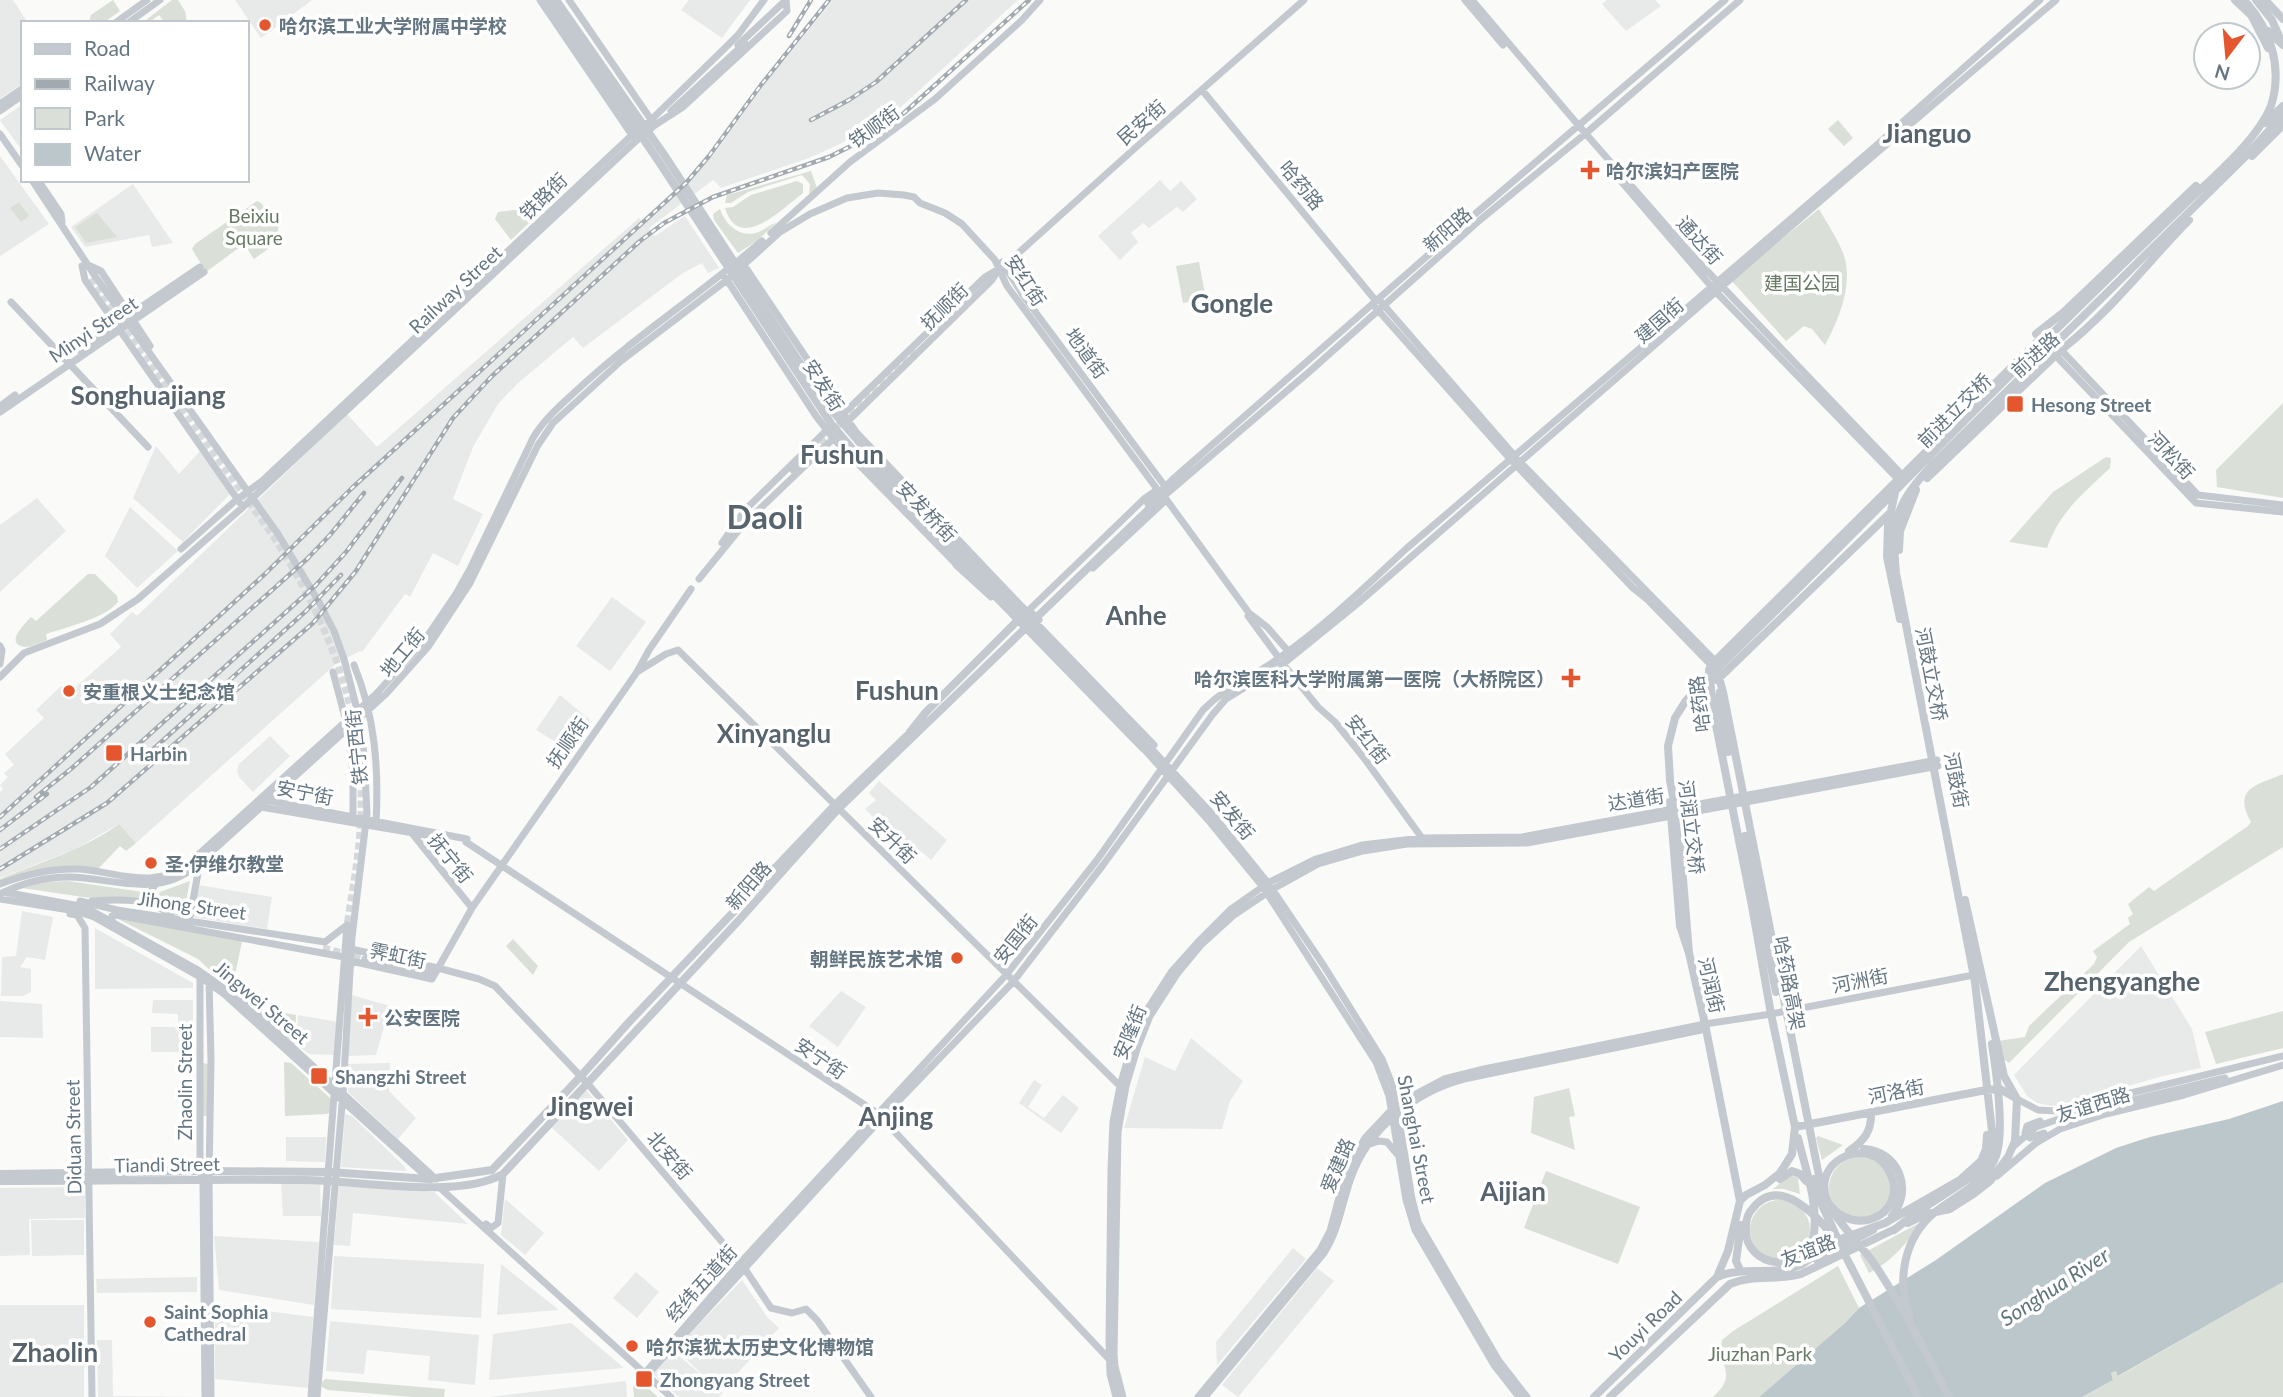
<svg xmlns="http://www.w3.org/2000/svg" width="2283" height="1397" viewBox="0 0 2283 1397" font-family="Lato,'Noto Sans SC',sans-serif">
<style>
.built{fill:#e8e9e9}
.green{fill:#dadfd7}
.water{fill:#bbc7cb}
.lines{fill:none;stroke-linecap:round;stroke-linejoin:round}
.major-tunnel{stroke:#d5d9db;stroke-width:7;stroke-dasharray:7 3.5;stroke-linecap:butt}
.major{stroke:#c3c9ce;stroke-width:7}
.highway{stroke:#c3c9ce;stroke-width:8}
.rail-casing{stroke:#a2aab0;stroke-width:4.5}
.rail{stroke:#fff;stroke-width:2;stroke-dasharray:5;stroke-linecap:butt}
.poi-dot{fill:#e4572e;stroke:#fff;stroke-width:2.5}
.labels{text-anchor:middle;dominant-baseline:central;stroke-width:7;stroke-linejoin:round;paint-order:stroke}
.poi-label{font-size:19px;font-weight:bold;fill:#657683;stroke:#fff;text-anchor:start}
.street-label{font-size:19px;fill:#657683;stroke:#fff}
.park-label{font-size:19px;fill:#687a64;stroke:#fff}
.water-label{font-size:21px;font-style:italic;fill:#60757c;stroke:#fff}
.district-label{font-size:26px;font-weight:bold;fill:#57646e;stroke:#fff}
.town-label{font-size:33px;font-weight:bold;fill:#57646e;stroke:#fff}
</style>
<rect width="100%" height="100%" fill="#fafaf8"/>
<!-- built -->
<path class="built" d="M0,0H13L28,23H23V83L0,99Z
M235,0H312L261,38Z
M689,0H750L722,38L681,10Z
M833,0H1018L901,107L873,126L840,144L809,158L721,188L713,180L649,228L655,236L685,216L719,268L708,273L702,263L683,273L583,348L573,337L517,384L498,404L473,447L453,499L483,514L458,566L433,553L410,597L405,594L362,652L360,651L338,662L136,843L119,824L73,850L0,878V792L3,789L0,785L8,777L4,773L14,765L5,754L44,718L36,710L61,686L69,693L121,647L110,634L132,612L137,616L347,414L377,447L639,218L644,223L689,182L712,156L765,84Z
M1607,0H1655L1661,6L1626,31L1602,4Z
M23,104V152L0,120Z
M0,156L49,224L0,256Z
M1160,180L1170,191L1181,181L1197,199L1183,212L1177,207L1149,228L1143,223L1131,233L1138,242L1120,260L1098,236Z
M133,184L173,243L152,247L149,235L85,247L71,227Z
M156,446L179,474L200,451L230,494L183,542L133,498Z
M37,498L66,531L0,592V525Z
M130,507L178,551L137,588L105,556Z
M612,597L646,622L610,671L576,646Z
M560,695L590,720L581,736L570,728L559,744L536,730Z
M270,736L290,756L253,792L239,777L237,771L239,764Z
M879,781L947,840L931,860L922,852L915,859L865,809L876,800L869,793Z
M198,885L272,897L267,929L193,917Z
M22,911L53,917L45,960L27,957L20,967L31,969V992L23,996H1L2,957L16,956Z
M95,928L193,983V988L95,989Z
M2141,946L2192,1029L2201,1068L2163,1076L2073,1102L2052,1106L2037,1103L2027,1096L2014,1075Z
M841,991L866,1007L838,1047L809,1026Z
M352,995L390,1006L376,1055L349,1056V1028Z
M153,1000H193V1052H151V1027H178V1014L152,1013Z
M0,1001L42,1004L43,1038L0,1037Z
M298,1015L338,1022L335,1055L309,1054L296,1045Z
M1191,1038L1243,1081L1230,1101L1222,1129L1124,1128L1145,1057L1175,1071Z
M390,1063L389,1091L416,1118L398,1139L348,1092V1064Z
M1034,1080L1042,1085L1028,1107L1044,1118L1063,1095L1079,1108L1061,1133L1019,1103Z
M586,1090L628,1140L599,1171L551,1127Z
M345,1114L352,1116L404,1166L406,1171L341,1167Z
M286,1137H326L325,1162L286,1161Z
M320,1183L321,1216H283L281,1184Z
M339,1184L434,1192L468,1224L353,1213L350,1246L334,1245Z
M85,1187V1218L29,1219L30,1255L0,1256V1188Z
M505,1199L544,1233L525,1255L501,1235Z
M31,1220H84V1255L32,1256Z
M214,1236L319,1242L314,1305L219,1290Z
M1293,1248L1306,1259L1217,1365L1216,1342Z
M334,1256L484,1264L481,1318L331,1309Z
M501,1264L559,1310L497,1315Z
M1317,1268L1334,1281L1238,1397L1222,1385Z
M636,1272L659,1292L637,1318L613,1298Z
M197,1277V1292L97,1293L96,1279Z
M742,1280L768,1318L779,1328L721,1391L723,1393L719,1397H679L653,1374L673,1351L713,1384L675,1349Z
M215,1304L313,1317L309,1388L215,1379Z
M0,1305H84V1397H0Z
M330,1321L479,1335L475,1385L428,1380L430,1356L367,1350L364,1374L326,1371Z
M571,1323L624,1368L489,1380L493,1334Z
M97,1340H112L113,1396L199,1397H98Z
M626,1381L627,1397H489Z"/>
<!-- green -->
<path class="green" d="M113,0L120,11L103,23H89L91,15Z
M172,0H178L185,11L187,23H165L159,15L148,23H142Z
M1838,120L1853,138L1844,146L1828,129Z
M811,171L817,188L809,194L810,184L802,175L748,192L731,203H725L727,195Z
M797,181L803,184V193C783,208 739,254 725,208L733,207L751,195Z
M257,201L261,203L278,226L279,241L254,259L244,244L206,272L192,249L195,244Z
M19,202L29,216L21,222L10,208Z
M547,206L511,240L495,219L498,212Z
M720,209C726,226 742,240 761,231C767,228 771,224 776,223L757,241L738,253L714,220L713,214Z
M1819,209C1828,225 1840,242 1845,259C1852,288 1838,321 1825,345L1812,329L1804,326L1786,341L1731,280Z
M97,213L117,237L86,243L75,227Z
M1199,262L1206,299L1183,303L1176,266Z
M2283,403V498L2217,487L2216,470Z
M2106,457L2111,458L2110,468C2083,494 2060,511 2047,548L2009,542L2053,492Z
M88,574H95L117,596L118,602C104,619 66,627 46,634L47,640C41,642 32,647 25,647C3,644 26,623 31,617L36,621Z
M2283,774V847L2129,942L2009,1063L2002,1058L1998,1041L2025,1037L2029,1026L2094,964L2097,957L2093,951L2130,924L2128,918L2133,914L2128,904L2149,887L2154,891L2248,826L2251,822C2232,788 2257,785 2283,774Z
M119,824L136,843L126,851L120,846L98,869L77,867L0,881V879C41,862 83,850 119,824Z
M68,881L143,892L137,901L90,898L22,888L46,882Z
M190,881L183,916L172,914L152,905L160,892Z
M118,919L240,939L242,942L232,988L230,989L198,959Z
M513,939L538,966L533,975L506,946Z
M256,1008L296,1015L295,1045L255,1009Z
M2283,1011V1048L2216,1064L2205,1032Z
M284,1062L291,1063L329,1097L332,1102L330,1112L327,1114L285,1116Z
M203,1063L208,1064L207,1116H203Z
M1569,1088L1575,1116L1569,1117L1575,1150L1531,1133L1534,1097Z
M1818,1136L1843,1145L1822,1160L1816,1138Z
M1829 1188a31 31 0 1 1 62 0a31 31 0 1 1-62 0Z
M1546,1171L1640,1207L1618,1264L1524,1228Z
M1791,1175L1798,1178L1800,1194L1784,1189H1773Z
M1750 1230a30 30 0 1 1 60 0a30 30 0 1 1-60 0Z
M1921,1222C1907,1244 1892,1261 1869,1273L1860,1255Z
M1838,1266L1859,1308L1845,1323L1759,1397H1713C1740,1373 1716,1367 1722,1340L1733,1331Z
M2283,1282V1397H2082L2113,1380L2111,1373L2116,1371L2119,1376Z
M325,1379L445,1389L444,1397H413L328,1390L322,1387V1382Z
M637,1382H641L658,1397H634L633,1387Z"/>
<!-- water -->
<path class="water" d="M2283,1101V1282L2118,1376L2116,1371L2111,1373L2113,1380L2082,1397H1759L1845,1323L1859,1308L1936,1260L2045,1183L2116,1148L2150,1137L2229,1119Z"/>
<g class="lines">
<!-- major-tunnel -->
<path class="major-tunnel" d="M90,279L273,536C328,621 364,710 361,813C360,850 353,887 347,925
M805,458L916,349
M323,948L365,959"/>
<!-- major -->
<path class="major" d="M540,0L634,138
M569,0L652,121
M1465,0L1503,45
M1472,0L1579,126L1691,254L1906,479
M115,23L147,0
M128,23L160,0
M738,45L786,0
M1202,90L1376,301
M0,104L23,88
M0,111L23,95
M671,111L745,43
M0,134L23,167
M1614,173L1716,292L1898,479
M32,180L95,276L278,534L319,602L334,631L344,659L359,717L364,754L367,813L352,937L343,1093L317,1397
M38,180L61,214L62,222
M771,233L850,162L935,99L1022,20L1040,0
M742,262L856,432L1027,612L1144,499L1157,490
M1002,262L1025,298L1164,485
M88,265L101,271L150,346
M82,266L85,280L240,503
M725,277L816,416L833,438L959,567
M11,302L148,447
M1382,303L1520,462L1715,661
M1376,308L1511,460L1633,588L1648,600L1711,665
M128,316L200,267
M2045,333L2198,495L2283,505
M2040,339L2196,503L2283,512
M79,350L119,323
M0,406L15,395
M0,412L204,272
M843,414L985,277L1004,266L1134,149L1304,0
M848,421L992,280L998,270
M793,470L805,458
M1166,499L1249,613L1267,627L1288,651
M1148,504L1172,480L1475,214L1725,0
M1150,508L1309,372L1480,220L1585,134L1740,0
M722,543L745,510L829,428
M181,549L235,501L262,481L632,135L651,120L725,48L738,35L764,0
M956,565L991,597
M1093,568L1166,500
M699,579L743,525L836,436
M1248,616L1279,658
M1039,620L1036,623L1154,745
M0,646L2,650L0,664
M1283,664L1318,707L1335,722L1364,758L1422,838
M354,665C375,716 379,768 376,823
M333,672L347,725L353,772V819
M637,672L666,654L678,650L1120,1086
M0,677L24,653L100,624L138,599L243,507L636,141L655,125L683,107L787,11L786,0
M1147,744L1213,815L1268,883L1324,966L1382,1059L1394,1089L1412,1199L1418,1222L1499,1361L1527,1397
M1143,748L1209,821L1263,887L1376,1062L1389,1096L1406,1200L1415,1230L1494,1365L1519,1397
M265,800L467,839
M261,807L443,838
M411,832L472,908
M466,842L877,1113L1109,1359
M0,884C26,874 51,868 79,869C119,872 153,891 189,863L376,694L424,641L456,594L470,569L533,438C544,419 561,405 577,390C635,336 702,293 762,241
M4,892L85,907L198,970L241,1000L436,1179
M0,894C22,883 44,877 69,877C115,878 156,899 196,866L386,694L428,647L470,583L538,445L553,423L621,361L727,280L780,232L810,214L847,198L878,193L904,195L914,197L920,203L945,213L962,224L995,260L1007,286L1157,489
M0,899L76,911L94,917L200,977L224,994L430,1180
M80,901L117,910L325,942L347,925
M92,901C119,899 153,897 173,918
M142,905L155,885
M70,914L77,915L85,928L92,1397
M112,921V916L116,915L344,957
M192,922H189L198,873
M351,949L438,968L479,979L495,986L588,1084L745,1269L771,1308L792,1313L806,1309L817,1320L871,1397
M365,959L435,973
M351,961L432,979L472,908L637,672L649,650L691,589
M200,977V1171L203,1179L205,1397
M209,981L211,1059L209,1179L211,1397
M2017,1099L2038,1110L2057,1111L2283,1056
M2040,1121L2027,1126L2025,1133L2030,1138L2044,1133
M1370,1144L1379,1141L1387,1142L1397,1154
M2015,1145L2036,1127L2067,1116L2225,1078
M1997,1176L2036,1143L2060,1129L2106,1114L2184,1095L2283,1065
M439,1187L671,1397
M486,1224L491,1228L498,1223L503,1174
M645,1373L651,1371L882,1118L1013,982L1103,865L1213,714L1226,699L1283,664L1357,604L1819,202L2056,0
M645,1373L740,1263L1006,975L1097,860L1203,710C1228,684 1252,678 1279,658C1325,626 1366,586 1407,548L1870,151L2040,0
M311,1397L347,925
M1116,1397L1110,1374L1109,1341L1111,1169L1113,1122L1120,1086L1131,1048L1147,1010L1172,971L1198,942L1231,909L1268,883L1316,859L1362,845L1422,838L1522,837L1937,760
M1123,1397L1115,1366L1114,1354L1118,1132L1126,1086L1137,1049L1150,1016L1177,974L1201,945L1234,915L1273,889L1318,864L1363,851L1407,844L1527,843L1938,766
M1198,1397L1320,1250L1330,1231L1344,1179L1354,1157L1365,1138L1397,1104L1444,1079L1484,1069L1705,1024L1771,1014L1979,974
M1205,1397L1324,1253C1339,1230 1342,1203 1351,1178C1368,1129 1415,1092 1464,1079L1706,1029"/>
<!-- highway -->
<path class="highway" d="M548,0L657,159L832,425L856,453L1143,748
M556,0L665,156L828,406L885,472L1147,744
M2235,0L2251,15
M2256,0L2272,20L2282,43
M2265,0L2283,19
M2250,13L2268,48
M2268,31L2283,45
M2265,123L2283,106
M2252,156L2283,125
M2036,334L2064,312L2196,186
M1927,478L2061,350C2110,312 2146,264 2189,220
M1898,479L1888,525L1887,557L1900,619
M897,500L906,512
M1899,550L1900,531L1916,490
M1716,667L1723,692L1822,1191C1844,1246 1913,1216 1889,1171C1871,1136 1814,1157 1826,1197C1832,1217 1860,1244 1873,1262C1902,1305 1925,1351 1949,1397
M1717,680L1889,514
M1720,692V713L1728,752
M910,732L926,712L1016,622L1019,615C1027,609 1036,613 1036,623
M1670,802L1680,926L1689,953L1705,1024L1740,1201L1728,1251L1717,1277
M1745,836L1776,992
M1689,953L1679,829L1670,780L1668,746L1675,718L1685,702L1699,686C1825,565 1945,438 2070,316C2107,279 2146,242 2184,205C2211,179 2256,142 2271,106C2283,68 2271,29 2244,0
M1795,1127L1986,1090L2000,1089L2014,1097
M1798,1138C1805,1168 1818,1201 1814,1233C1809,1276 1743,1270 1746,1227C1746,1220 1748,1213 1753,1208C1779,1175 1817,1215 1834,1238
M1864,1149C1898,1151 1914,1189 1892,1216
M1849,1151C1864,1141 1872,1131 1871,1112
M0,1174L210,1171L329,1172L429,1179L492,1170L581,1076L630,1021L835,805L911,732
M1780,1179L1792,1171L1800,1174L1806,1181
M1814,1179L1817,1194L1845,1255L1918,1397
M0,1181C101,1181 202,1179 303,1180C357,1180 457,1200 503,1174L740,919L838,809L1150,508
M1740,1201L1746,1195L1765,1185L1780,1173L1792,1154L1795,1127L1771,1014L1752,906L1714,715L1709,670L1711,665L2044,335
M1908,1223L1926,1214L1950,1209L1972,1195L1990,1181L2008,1157L2015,1141L2017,1099L2004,1076L1965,900
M1894,1230L1916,1213L1979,1172L1991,1153L1992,1131L1975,982L1896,573C1891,520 1896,504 1932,465L2247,155L2283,115
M1816,1259L1873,1230
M1740,1270L1736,1261L1741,1225
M1910,1316C1896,1281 1904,1238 1934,1213C1956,1195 1986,1184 1996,1156C2005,1133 1996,1069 1992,1044
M1594,1397L1717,1277C1742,1266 1767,1275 1792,1268L1801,1265L1838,1240L1885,1223L1960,1180L1981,1161L1986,1149L1987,1135
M1610,1397L1730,1284C1753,1274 1777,1281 1801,1274L1897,1228"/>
<!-- rail casing -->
<g class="rail-casing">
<path id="rail" d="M789,36L811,0
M811,120L849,100L876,82L966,0
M149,753L306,611L341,575
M36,797L72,768L307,559L330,535L364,493
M0,817L266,573L352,488L686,183L709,156L761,85L829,0
M0,830L47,794
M0,849L91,787L316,585L346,552L402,478
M0,869L107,803L313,623L356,571L453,418L492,376L640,241L664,223L713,197L829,157L875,134L904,113L1029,0"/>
</g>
<!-- rail -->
<use href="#rail" class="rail"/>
</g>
<!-- markers -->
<g class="poi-dot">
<circle cx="265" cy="25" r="7"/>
<path d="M1586.5 159.5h7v7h7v7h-7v7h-7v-7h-7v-7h7z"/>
<rect x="2006" y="395" width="18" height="18" rx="3.5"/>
<path d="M1567.5 667.5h7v7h7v7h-7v7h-7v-7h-7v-7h7z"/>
<circle cx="69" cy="691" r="7"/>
<rect x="105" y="744" width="18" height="18" rx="3.5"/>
<circle cx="151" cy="863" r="7"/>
<circle cx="957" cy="958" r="7"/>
<path d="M364.5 1006.5h7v7h7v7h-7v7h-7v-7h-7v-7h7z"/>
<rect x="310" y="1067" width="18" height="18" rx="3.5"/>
<circle cx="150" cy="1322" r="7"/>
<circle cx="632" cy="1346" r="7"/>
<rect x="635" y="1370" width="18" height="18" rx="3.5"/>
</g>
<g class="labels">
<!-- poi labels -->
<g class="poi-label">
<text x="279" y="25">哈尔滨工业大学附属中学校</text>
<text x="1606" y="170">哈尔滨妇产医院</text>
<text x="2031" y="404">Hesong Street</text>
<text x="1555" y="678" text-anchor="end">哈尔滨医科大学附属第一医院（大桥院区）</text>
<text x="83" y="691">安重根义士纪念馆</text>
<text x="130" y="753">Harbin</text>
<text x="165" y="863">圣·伊维尔教堂</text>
<text x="943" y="958" text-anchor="end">朝鲜民族艺术馆</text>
<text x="384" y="1017">公安医院</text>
<text x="335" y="1076">Shangzhi Street</text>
<text x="164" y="1311">Saint Sophia<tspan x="164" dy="22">Cathedral</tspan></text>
<text x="646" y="1346">哈尔滨犹太历史文化博物馆</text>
<text x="660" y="1379">Zhongyang Street</text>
</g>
<!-- street labels -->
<g class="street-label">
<text transform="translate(1141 122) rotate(-41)">民安街</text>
<text transform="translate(874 126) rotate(-36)">铁顺街</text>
<text transform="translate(1302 185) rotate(50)">哈药路</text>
<text transform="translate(543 196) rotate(-44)">铁路街</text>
<text transform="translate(1447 229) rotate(-41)">新阳路</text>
<text transform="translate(1700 240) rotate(48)">通达街</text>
<text transform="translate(1026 280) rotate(57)">安红街</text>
<text transform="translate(455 289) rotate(-43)">Railway Street</text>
<text transform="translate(944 306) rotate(-44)">抚顺街</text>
<text transform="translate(1659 320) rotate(-41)">建国街</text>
<text transform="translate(93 329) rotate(-34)">Minyi Street</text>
<text transform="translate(1087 353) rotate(54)">地道街</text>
<text transform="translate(2035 354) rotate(-42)">前进路</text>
<text transform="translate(824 385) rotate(57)">安发街</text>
<text transform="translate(1954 410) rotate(-45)">前进立交桥</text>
<text transform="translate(2172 455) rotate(47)">河松街</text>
<text transform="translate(927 511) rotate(46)">安发桥街</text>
<text transform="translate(402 652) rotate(-50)">地工街</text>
<text transform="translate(1932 674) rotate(79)">河鼓立交桥</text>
<text transform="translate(1699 704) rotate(-97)">哈药路</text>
<text transform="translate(1368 739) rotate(52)">安红街</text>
<text transform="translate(567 742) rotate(-55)">抚顺街</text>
<text transform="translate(356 747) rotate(-96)">铁宁西街</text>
<text transform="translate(1957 780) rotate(79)">河鼓街</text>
<text transform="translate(305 792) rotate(11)">安宁街</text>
<text transform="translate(1636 799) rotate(-9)">达道街</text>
<text transform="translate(1233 815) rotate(50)">安发街</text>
<text transform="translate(1692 827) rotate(83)">河润立交桥</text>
<text transform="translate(893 840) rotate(44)">安升街</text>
<text transform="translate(451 858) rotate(51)">抚宁街</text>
<text transform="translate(748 885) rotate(-49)">新阳路</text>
<text transform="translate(192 905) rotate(8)">Jihong Street</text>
<text transform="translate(1015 939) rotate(-51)">安国街</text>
<text transform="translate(398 955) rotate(12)">霁虹街</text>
<text transform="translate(1860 980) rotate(-11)">河洲街</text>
<text transform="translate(1790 983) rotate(79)">哈药路高架</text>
<text transform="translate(1712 985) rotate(77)">河润街</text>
<text transform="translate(262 1002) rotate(40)">Jingwei Street</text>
<text transform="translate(1129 1032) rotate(-68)">安隆街</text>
<text transform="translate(821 1058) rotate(34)">安宁街</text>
<text transform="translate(184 1082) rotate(-90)">Zhaolin Street</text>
<text transform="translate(1896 1091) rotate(-11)">河洛街</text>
<text transform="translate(2093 1104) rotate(-17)">友谊西路</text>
<text transform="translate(73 1137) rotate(-91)">Diduan Street</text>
<text transform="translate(1417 1139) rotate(79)">Shanghai Street</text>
<text transform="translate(670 1155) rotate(49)">北安街</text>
<text transform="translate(167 1164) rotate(-1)">Tiandi Street</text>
<text transform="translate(1337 1165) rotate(-67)">爱建路</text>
<text transform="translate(1808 1250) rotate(-21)">友谊路</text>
<text transform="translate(701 1283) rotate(-48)">经纬五道街</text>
<text transform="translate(1645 1326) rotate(-44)">Youyi Road</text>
</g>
<!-- park labels -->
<g class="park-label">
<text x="254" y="215">Beixiu<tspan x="254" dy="22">Square</tspan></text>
<text x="1802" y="282">建国公园</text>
<text x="1760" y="1353">Jiuzhan Park</text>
</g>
<!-- water labels -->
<g class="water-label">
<text transform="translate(2054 1286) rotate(-33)">Songhua River</text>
</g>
<!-- district labels -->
<g class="district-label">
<text x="1927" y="133">Jianguo</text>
<text x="1232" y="303">Gongle</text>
<text x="148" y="395">Songhuajiang</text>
<text x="842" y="454">Fushun</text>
<text x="1136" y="615">Anhe</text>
<text x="897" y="690">Fushun</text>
<text x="774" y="733">Xinyanglu</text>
<text x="2122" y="981">Zhengyanghe</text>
<text x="590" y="1106">Jingwei</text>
<text x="896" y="1116">Anjing</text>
<text x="1513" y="1191">Aijian</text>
<text x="55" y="1352">Zhaolin</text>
</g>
<!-- town labels -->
<g class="town-label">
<text x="765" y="516">Daoli</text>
</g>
</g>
<!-- legend -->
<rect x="21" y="21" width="228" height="161" fill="#ffffff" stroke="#c1c8cd" stroke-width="2"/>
<rect x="35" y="44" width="35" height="10" fill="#c3c9ce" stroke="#c1c8cd" stroke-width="2"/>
<text x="84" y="56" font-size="21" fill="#657683">Road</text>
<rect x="35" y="79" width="35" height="10" fill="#a2aab0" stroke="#c1c8cd" stroke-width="2"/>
<text x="84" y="91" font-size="21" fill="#657683">Railway</text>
<rect x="35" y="108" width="35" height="21" fill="#dadfd7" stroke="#c1c8cd" stroke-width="2"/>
<text x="84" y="126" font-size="21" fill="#657683">Park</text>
<rect x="35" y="144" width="35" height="21" fill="#bbc7cb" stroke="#c1c8cd" stroke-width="2"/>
<text x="84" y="161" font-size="21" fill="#657683">Water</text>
<!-- north arrow -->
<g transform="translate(2227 56) rotate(196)"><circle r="33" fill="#ffffff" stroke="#c1c8cd" stroke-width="2"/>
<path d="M0-5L12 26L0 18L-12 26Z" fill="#e4572e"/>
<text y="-10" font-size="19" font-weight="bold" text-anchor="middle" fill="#657683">N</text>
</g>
</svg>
